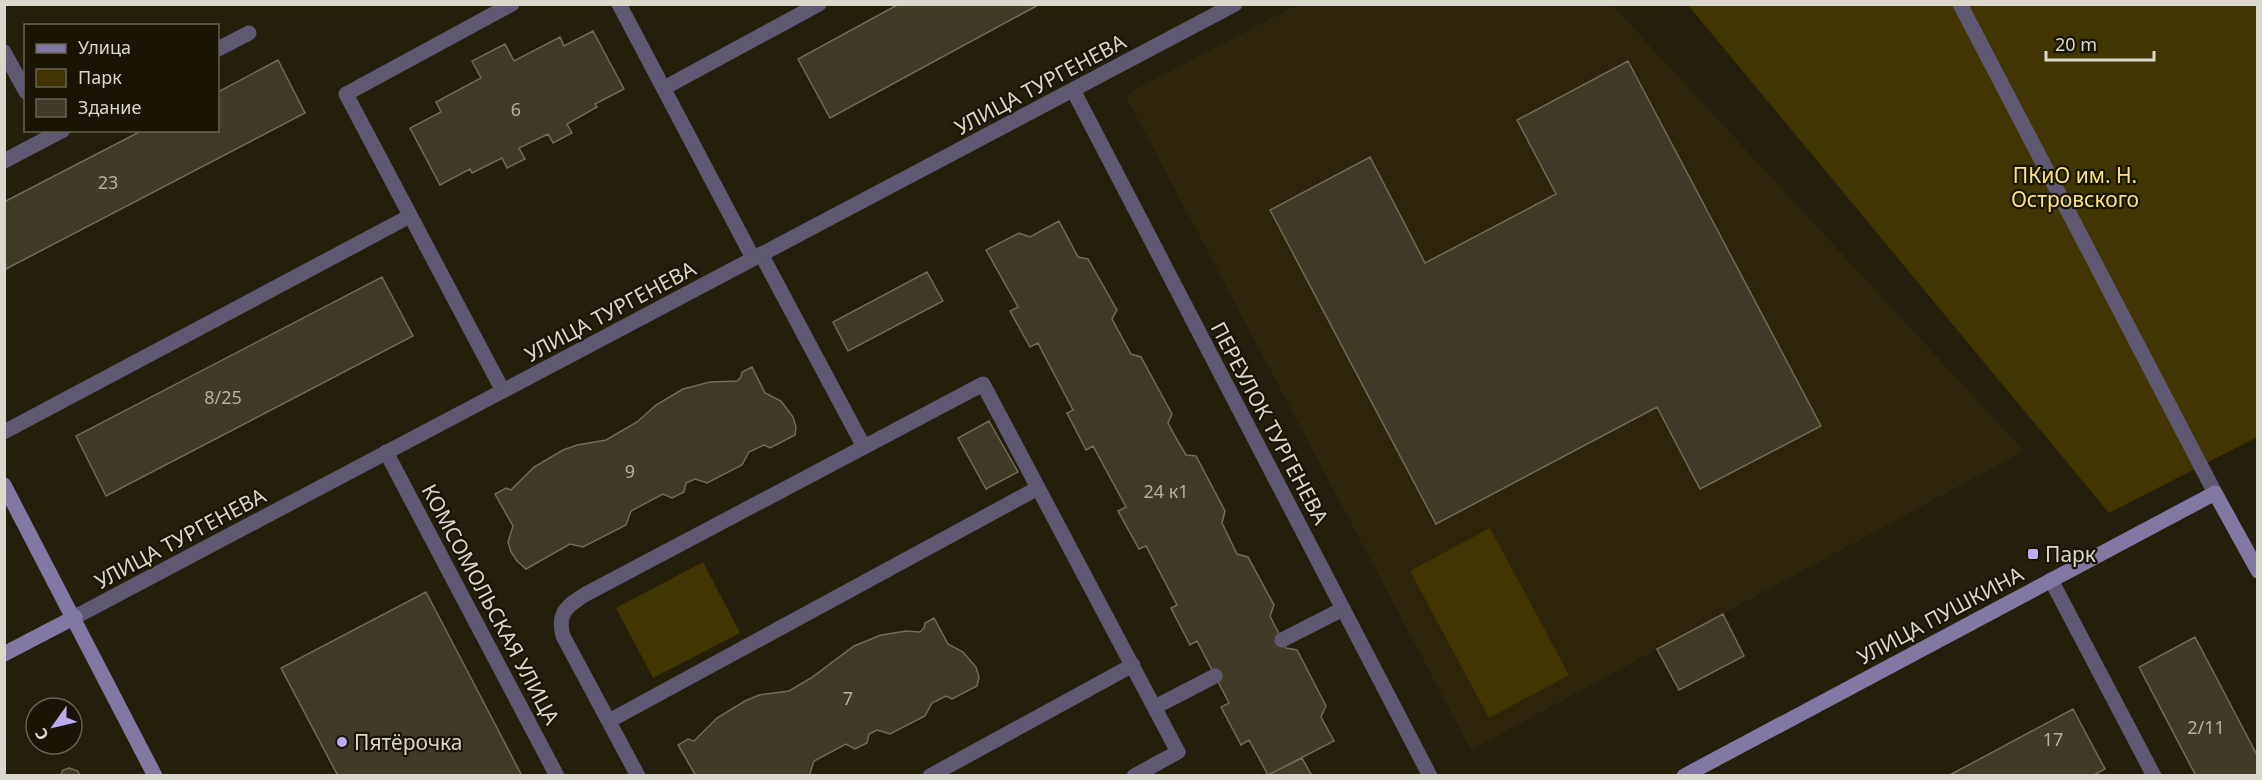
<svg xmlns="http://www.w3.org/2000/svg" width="2262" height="780" viewBox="0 0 2262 780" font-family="'Noto Sans',sans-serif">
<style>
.built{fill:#2c2509}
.green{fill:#413601}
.building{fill:#403b26;stroke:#706b55;stroke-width:1.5}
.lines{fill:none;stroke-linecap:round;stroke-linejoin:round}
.lane{stroke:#5e5873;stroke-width:15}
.street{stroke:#5e5873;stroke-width:15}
.secondary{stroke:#8278a4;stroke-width:15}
.poi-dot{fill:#bbaaf6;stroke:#1a1503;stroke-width:2}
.labels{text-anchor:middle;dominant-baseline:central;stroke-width:4.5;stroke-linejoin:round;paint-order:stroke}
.number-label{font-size:18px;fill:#b4b0a2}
.street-label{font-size:21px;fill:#dad7cb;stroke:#1a1503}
.park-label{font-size:21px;fill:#fde47b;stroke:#1a1503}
.poi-label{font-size:21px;fill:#dad7cb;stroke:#1a1503;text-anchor:start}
</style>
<rect width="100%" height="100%" fill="#231f0b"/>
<!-- built -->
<path class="built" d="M1297,5H1612L2024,451L1471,750L1125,95Z"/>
<!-- green -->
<path class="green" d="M1688,5H2257V437L2109,513Z
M1490,528L1569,675L1489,718L1410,571Z
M703,562L740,633L653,678L616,608Z"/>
<!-- building -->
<path class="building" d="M899,4H1040L830,118L798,59Z
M593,31L624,89L595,104L597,107L567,124L572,133L553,143L548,134L519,148L525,159L507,168L502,158L472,173L470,169L440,185L410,128L441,112L436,102L481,78L472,61L505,44L514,61L560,37L564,46Z
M278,60L305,113L4,270V202L143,130H218V92Z
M1628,61L1821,426L1700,489L1657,407L1436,524L1270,210L1370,157L1425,263L1556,194L1517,120Z
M1059,221L1078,257L1088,259L1117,310L1112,319L1131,354L1141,357L1172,414L1168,423L1176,438L1186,455L1196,456L1225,511L1222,523L1237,554L1248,557L1274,605L1270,616L1286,648L1297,650L1326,706L1321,717L1334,741L1268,775L1249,740L1241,745L1221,707L1229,703L1197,641L1190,645L1171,608L1177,605L1146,546L1139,549L1118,511L1126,507L1093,446L1086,450L1067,413L1073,410L1043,353L1038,343L1030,347L1010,311L1018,307L986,250L1019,233L1030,237Z
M927,272L943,301L848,351L833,322Z
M382,277L413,336L106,496L76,436Z
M752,367L765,393L781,401L793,417L796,427L795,435L770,448L764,445L749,452L742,465L707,483L695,479L686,483L684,492L672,498L663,494L631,511L626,525L583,547L570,544L526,569L517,561L511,552L508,542L513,526L495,494L506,488L511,490L534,467L563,450L577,445L606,440L637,422L656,405L683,389L710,382L737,381L741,377L742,372Z
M989,421L1018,472L986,489L958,438Z
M426,592L459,655L522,776H338L281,668Z
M1723,614L1744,656L1679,690L1657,649Z
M934,618L948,644L963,652L976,667L979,677L977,686L952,699L946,696L932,703L925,716L890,734L877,730L869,734L867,743L855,749L846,744L814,761L809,776H696L678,745L688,739L694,741L717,718L745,701L759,695L789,691L811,678L854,646L881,635L906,631L920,632L924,628L925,623Z
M2195,637L2258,757V776H2196L2139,667Z
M2073,709L2105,769L2092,776H1948Z
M1302,758L1312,776H1268V775Z
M69,768L78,771L80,776H60L63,770Z"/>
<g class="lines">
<!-- lane -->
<path class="lane" d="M619,4L753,258
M218,49L249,33
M4,52L26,92
M664,88L819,4
M4,161L63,130
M761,254L864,447
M503,391L346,94L512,4
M4,432L410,216
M386,452L557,776
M2051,580L2154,776
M1282,640L1343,609
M1155,707L1215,676
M609,721L1038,488
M638,776L563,636C557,612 567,606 586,594L983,384L1178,752L1134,776
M930,776L1133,665"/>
<!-- street -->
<path class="street" d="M1960,4L2215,493
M1073,90L1430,776
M75,617L1235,4"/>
<!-- secondary -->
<path class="secondary" d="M4,485L155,776
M4,654L75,617
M1684,776L2215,493L2258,571"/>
</g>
<!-- markers -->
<g class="poi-dot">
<rect x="2027" y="548" width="12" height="12" rx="3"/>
<circle cx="342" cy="742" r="6"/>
</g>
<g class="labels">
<!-- number labels -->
<g class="number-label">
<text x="516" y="109">6</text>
<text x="108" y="182">23</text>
<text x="223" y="397">8/25</text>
<text x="630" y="471">9</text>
<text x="1166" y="491">24 к1</text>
<text x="848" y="698">7</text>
<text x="2206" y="727">2/11</text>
<text x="2053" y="739">17</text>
</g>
<!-- street labels -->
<g class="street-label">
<text transform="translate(1040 84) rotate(-28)">УЛИЦА ТУРГЕНЕВА</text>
<text transform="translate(610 311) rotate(-28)">УЛИЦА ТУРГЕНЕВА</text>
<text transform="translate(1270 423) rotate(62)">ПЕРЕУЛОК ТУРГЕНЕВА</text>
<text transform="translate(180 538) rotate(-28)">УЛИЦА ТУРГЕНЕВА</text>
<text transform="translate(491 604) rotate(62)">КОМСОМОЛЬСКАЯ УЛИЦА</text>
<text transform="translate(1940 615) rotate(-28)">УЛИЦА ПУШКИНА</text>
</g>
<!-- park labels -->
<g class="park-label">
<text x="2075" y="175">ПКиО им. Н.<tspan x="2075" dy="24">Островского</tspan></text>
</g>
<!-- poi labels -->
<g class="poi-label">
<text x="2045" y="554">Парк</text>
<text x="354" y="742">Пятёрочка</text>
</g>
</g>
<!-- border -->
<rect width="2262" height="780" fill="none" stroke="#dad7cb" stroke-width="12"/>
<!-- legend -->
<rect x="24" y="24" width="195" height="108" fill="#1a1503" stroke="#676353" stroke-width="1.5"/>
<rect x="36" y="44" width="30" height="9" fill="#8278a4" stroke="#676353" stroke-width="1.5"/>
<text x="78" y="54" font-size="18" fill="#dad7cb">Улица</text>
<rect x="36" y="69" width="30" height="18" fill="#413601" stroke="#676353" stroke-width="1.5"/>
<text x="78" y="84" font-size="18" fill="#dad7cb">Парк</text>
<rect x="36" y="99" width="30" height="18" fill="#403b26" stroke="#676353" stroke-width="1.5"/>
<text x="78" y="114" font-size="18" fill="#dad7cb">Здание</text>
<!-- north arrow -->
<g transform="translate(54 726) rotate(236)"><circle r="28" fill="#1a1503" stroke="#676353" stroke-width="1.5"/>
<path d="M0-4.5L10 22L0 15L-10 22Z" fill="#bbaaf6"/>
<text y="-9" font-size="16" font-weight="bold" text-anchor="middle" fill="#dad7cb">С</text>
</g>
<!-- scale -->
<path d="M2046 51v9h108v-9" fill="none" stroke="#dad7cb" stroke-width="3"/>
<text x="2055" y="51" font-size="18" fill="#dad7cb" stroke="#1a1503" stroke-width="4.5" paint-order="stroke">20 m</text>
</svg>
